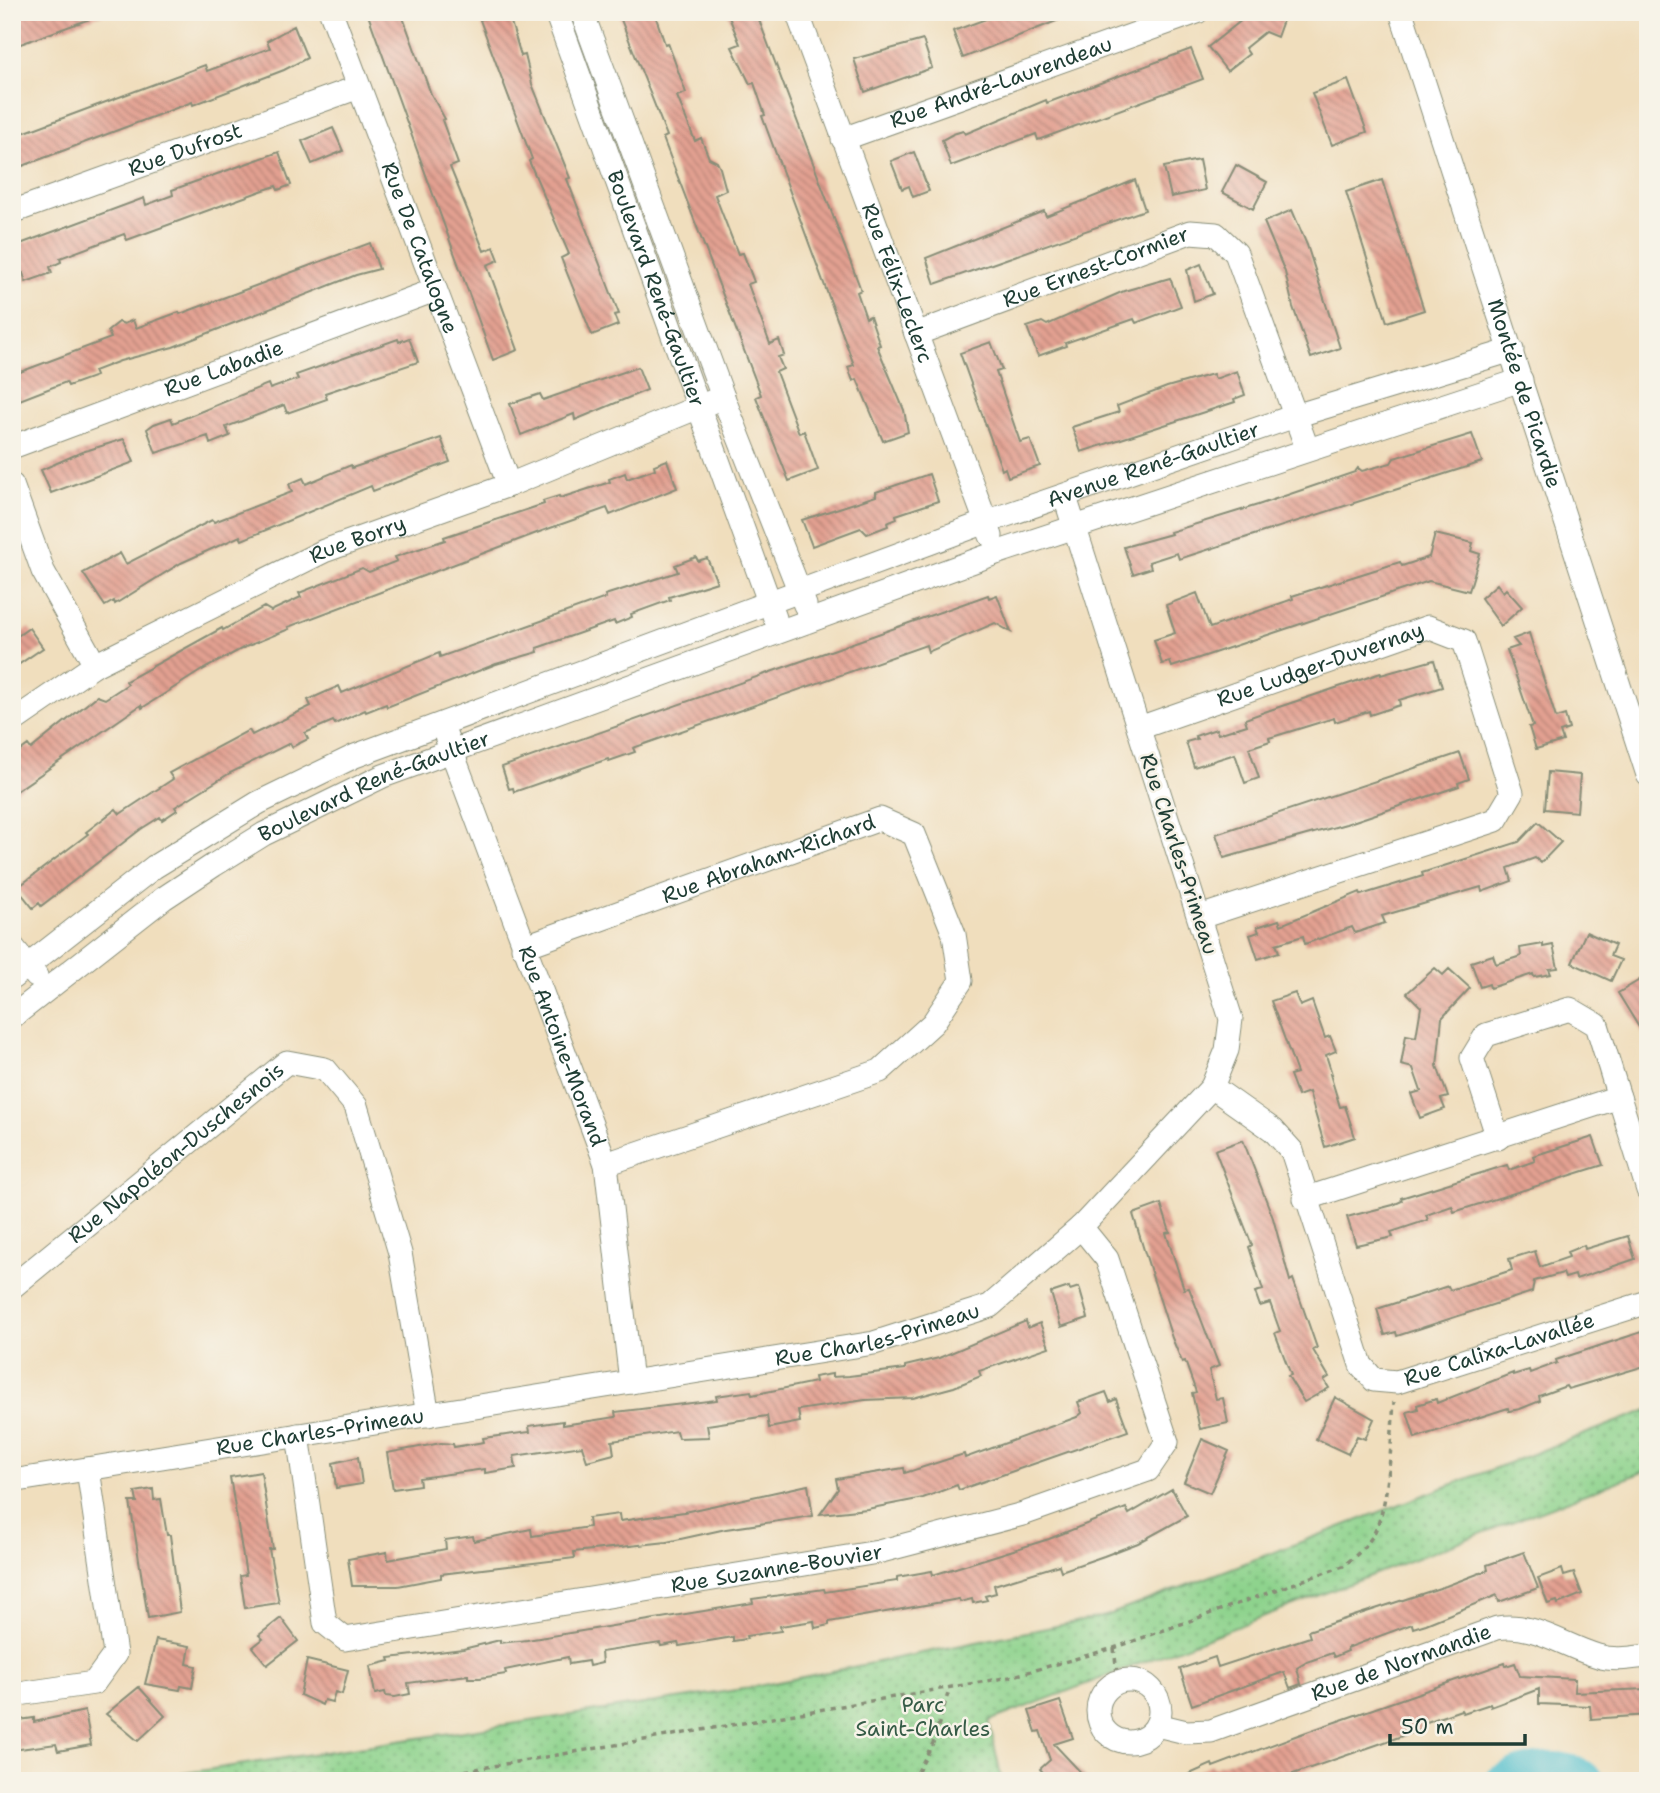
<svg xmlns="http://www.w3.org/2000/svg" width="1660" height="1793" viewBox="0 0 1660 1793" font-family="'Shantell Sans',sans-serif">
<style>
.grass{fill:url(#grass-dots);stroke:#568860;stroke-width:2}
.lines{fill:none;stroke-linecap:round;stroke-linejoin:round}
.river{stroke:#54c0cd;stroke-width:32}
.building{fill:url(#building-back-hatch)}
.minor-casing{stroke:#888e78;stroke-width:25}
.path{stroke:#888e78;stroke-width:3.5;stroke-dasharray:5 5;stroke-linecap:butt}
.minor{stroke:#fff;stroke-width:23}
.labels{text-anchor:middle;dominant-baseline:central;stroke-width:5;stroke-linejoin:round;paint-order:stroke}
.street-label{font-size:21px;fill:#1f3d34;stroke:#f7f3e8}
.park-label{font-size:21px;fill:#355b46;stroke:#f7f3e8}
</style>
<defs>
<pattern id="grass-dots" width="8" height="8" patternUnits="userSpaceOnUse" patternTransform="scale(1.75)"><rect width="8" height="8" fill="#8ed38d"/><path d="M2 2h.1M6 6h.1" fill="none" stroke="#73ac74" stroke-width="1.8" stroke-linecap="round"/></pattern>
<pattern id="building-back-hatch" width="6" height="6" patternUnits="userSpaceOnUse" patternTransform="scale(1.75)"><rect width="6" height="6" fill="#e3a091"/><path d="M-1 5l2 2M0 0l6 6M5-1l2 2" fill="none" stroke="#b78477"/></pattern>
</defs>
<rect width="100%" height="100%" fill="#f7f3e8"/>
<filter id="ink" filterUnits="userSpaceOnUse"><feTurbulence type="fractalNoise" baseFrequency=".0143" numOctaves="2"/><feDisplacementMap in="SourceGraphic" scale="14" xChannelSelector="R" yChannelSelector="G"/><feConvolveMatrix kernelMatrix="1 2 1 2 8 2 1 2 1" color-interpolation-filters="sRGB"/></filter>
<filter id="wash" filterUnits="userSpaceOnUse"><feTurbulence type="fractalNoise" baseFrequency=".00686" numOctaves="4" result="noise"/><feDisplacementMap in="SourceGraphic" scale="28" xChannelSelector="R" yChannelSelector="G"/><feGaussianBlur stdDeviation="1.57" result="paint"/><feColorMatrix in="noise" values="0 0 0 0 0 0 0 0 0 0 0 0 0 0 0 0 0 1.4 0 .05"/><feComposite in="paint" operator="in"/></filter>
<g filter="url(#wash)">
<rect width="100%" height="100%" fill="#f0debd"/>
<!-- grass -->
<path class="grass" d="M1648,1410V1470L989,1721L1002,1781H133L743,1689L1106,1616Z"/>
<g class="lines">
<!-- river -->
<path class="river" d="M1501,1781C1527,1767 1564,1760 1589,1781"/>
</g>
<g id="blocks">
<!-- building -->
<path class="building" d="M12,12H103L104,14L12,47Z
M367,12H401L431,94L445,119L442,120L458,164L450,167L484,251L494,247L499,260L487,265L518,350L493,360Z
M480,12H508L521,56L525,55L532,84L570,178L567,179L619,314L614,315L618,325L592,335L561,258L569,254L529,161L532,159L480,20L482,19Z
M618,12H654L665,44L668,43L686,93L677,96L695,141L701,138L709,158L717,162L720,168L726,190L715,195L738,254L743,253L754,282L748,284L770,344L779,340L784,355L778,357L783,369L776,372L799,433L804,431L818,470L789,481L756,397L761,395L663,138L667,136Z
M727,12H756L861,290L857,292L866,318L870,316L880,345L877,346L904,410L908,432L883,441L857,379L853,381L848,367L854,365L762,116L765,115L754,83L750,84L732,47L740,44Z
M1005,12H1074V14L963,58L953,31Z
M1252,12H1286L1277,37L1265,32L1245,48L1249,54L1227,71L1208,47Z
M294,26L307,58L284,70L193,105L192,102L12,170V137L205,65L207,71L270,48L267,41Z
M923,40L932,68L865,92L854,59Z
M1191,49L1203,79L1038,140L1036,134L951,166L942,140L953,134L963,131L965,134L1046,100L1047,103Z
M1348,80L1367,132L1332,145L1312,93Z
M333,128L343,151L312,164L302,141Z
M279,152L291,185L278,190L276,186L261,191L127,240L124,234L60,258L61,262L50,267L52,273L26,282L23,273L12,277V247L144,198L146,205L173,195L172,190Z
M914,152L929,191L913,197L909,186L902,189L891,161Z
M1199,160L1205,190L1171,197L1164,167Z
M1236,165L1267,182L1253,209L1222,192Z
M1135,180L1145,210L935,284L926,258L1044,211L1046,216Z
M1382,180L1424,310L1387,322L1346,192Z
M1292,210L1307,245L1340,348L1311,358L1293,307L1285,272L1264,222Z
M370,243L379,269L356,275L173,347L120,361L94,371L96,376L68,386L66,382L17,401L12,390V375L111,338L108,331L119,322L124,324L133,320L136,328L179,312L180,314Z
M1201,264L1213,294L1194,301L1187,270Z
M1170,278L1181,306L1136,323L1134,319L1065,343L1066,346L1038,356L1027,327L1042,322L1047,325L1124,291Z
M409,338L418,362L325,393L327,399L287,413L284,405L226,427L230,436L210,444L208,436L156,453L147,429L154,424L171,418L173,423L268,384L270,389L298,379L296,375L398,339L399,342Z
M991,342L1002,370L996,372L1020,442L1030,439L1040,466L1008,477L1005,468L1002,470L960,353Z
M638,367L647,390L575,420L574,414L521,435L510,404L540,394L543,400Z
M1237,371L1245,395L1234,399L1235,402L1081,452L1072,427L1119,412L1117,406L1167,387L1213,374L1215,379Z
M1472,434L1482,462L1179,559L1177,553L1149,562L1151,568L1133,574L1124,547L1171,534L1170,532L1258,505L1355,472L1358,468L1362,471L1391,463L1394,458Z
M441,438L450,462L373,491L371,486L242,540L240,536L181,563L115,604L114,601L105,606L83,573L120,553L126,564L212,520L214,522L292,492L289,484L303,478L306,484L351,465L352,468Z
M124,439L134,462L51,493L41,470L82,452Z
M667,460L677,488L610,515L607,508L542,531L288,627L289,629L243,648L202,670L142,708L141,705L12,794V757L28,745L31,749L97,696L105,699L128,684L126,681L222,628L223,630L264,607L271,611L301,597L299,593L362,568L369,572L397,561L395,557L445,540L444,537L544,504L543,501L559,496L560,498L610,482L609,479L625,473L627,479L655,469L654,465Z
M929,474L938,501L896,515L897,519L887,523L888,526L867,534L861,528L812,546L802,520L876,496V492Z
M1435,534L1473,543L1471,551L1480,554L1469,591L1429,581L1172,667L1170,662L1162,664L1154,640L1175,633L1166,605L1197,593L1210,628L1293,599L1292,596L1400,562L1402,566L1429,557Z
M696,557L698,561L707,558L717,582L669,597L670,600L631,614L632,617L615,624L614,621L537,648L538,652L496,664L387,707L386,704L366,712L365,710L335,724L333,721L305,733L308,739L292,747L290,743L230,773L175,807L177,810L162,820L160,817L141,829L41,906L39,903L33,908L17,888L88,834L86,832L116,809L120,814L173,779L169,773L249,730L252,735L311,706L308,700L339,686L342,693L439,653L440,657L606,598L605,595L678,572L675,565Z
M1497,584L1503,592L1506,589L1522,607L1501,626L1481,598Z
M988,595L989,598L997,595L1011,632L995,623L928,652L926,645L633,748L635,752L609,761L608,759L514,792L513,788L509,789L502,767Z
M29,628L43,648L12,669V640Z
M1529,633L1556,718L1565,715L1569,729L1560,732L1563,741L1536,749L1529,727L1533,726L1507,650L1519,646L1513,639Z
M1434,660L1442,687L1399,700L1400,705L1370,715L1369,711L1335,722L1334,718L1269,738L1270,741L1249,748L1259,778L1245,783L1235,754L1194,767L1186,742L1197,739L1195,736L1216,729L1218,734L1247,725L1245,719L1270,710L1381,673V675Z
M1460,753L1469,779L1458,783L1459,786L1346,824L1224,858L1216,834Z
M1548,772L1580,775L1577,812L1545,809Z
M1538,822L1561,842L1541,863L1535,858L1508,868L1512,881L1482,892L1481,887L1382,916L1385,923L1355,933L1352,927L1305,944L1303,936L1276,944L1279,952L1258,959L1250,935L1259,932L1257,927L1279,920L1281,925L1360,892L1361,895L1423,876L1422,873L1519,842Z
M1586,932L1615,945L1610,956L1621,960L1611,981L1572,963Z
M1543,944V947L1553,945L1558,968L1549,969L1551,974L1534,977L1533,974L1490,988L1489,984L1480,987L1471,962L1493,955L1496,964L1521,956L1520,948Z
M1435,968L1443,975L1449,969L1470,988L1442,1018L1437,1066L1448,1097L1441,1099L1445,1109L1420,1118L1411,1094L1421,1091L1413,1068L1401,1065L1406,1035L1416,1037L1421,1007L1407,993Z
M1648,975V1042L1618,993Z
M1295,993L1300,1006L1312,1001L1325,1038L1330,1036L1336,1051L1326,1055L1332,1074H1330L1340,1107L1345,1106L1355,1137L1325,1147L1309,1092L1298,1096L1290,1075L1297,1073L1271,1001Z
M1593,1137L1603,1165L1454,1212L1452,1206L1426,1215L1428,1220L1391,1232L1393,1237L1356,1245L1347,1217L1393,1205L1402,1201L1401,1198L1507,1165L1509,1170L1535,1161L1533,1156Z
M1243,1140L1273,1218L1290,1281L1293,1279L1317,1348L1313,1350L1329,1377L1324,1380L1329,1388L1304,1402L1288,1376L1291,1375L1275,1333L1280,1331L1270,1303L1260,1306L1255,1292L1263,1290L1249,1247L1252,1245L1215,1150Z
M1161,1204L1170,1232L1166,1233L1184,1289L1189,1288L1219,1366L1209,1370L1216,1399L1223,1398L1228,1423L1200,1429L1192,1393L1196,1392L1185,1361L1182,1362L1172,1338L1144,1250L1133,1214Z
M1628,1236L1635,1259L1576,1279L1575,1275L1565,1278L1563,1273L1534,1281L1532,1292L1397,1336L1396,1332L1385,1335L1377,1309L1448,1286L1450,1290L1512,1270L1509,1259L1535,1251L1540,1267L1569,1257L1567,1252L1584,1245L1585,1249Z
M1069,1287L1070,1290L1079,1287L1088,1318L1061,1327L1051,1293Z
M1026,1321L1028,1328L1040,1323L1049,1347L979,1371L981,1376L954,1387L913,1398L865,1400L798,1410L800,1422L769,1428L767,1416L707,1425L709,1437L678,1438L676,1431L612,1441L614,1454L587,1461L582,1446L514,1456L516,1468L485,1473V1469L419,1478L420,1485L393,1489L387,1453L441,1443L453,1444L454,1447L484,1442L483,1438L530,1432L529,1426L563,1421V1425L616,1417L615,1412L717,1400L716,1396L751,1391L752,1395L815,1382L814,1377L832,1374V1377L849,1376L905,1369V1366L939,1358Z
M1648,1330V1365L1568,1389L1566,1386L1539,1396L1540,1401L1520,1409L1509,1411L1508,1408L1415,1438L1407,1412L1418,1409L1417,1405L1436,1399L1437,1403L1513,1373V1375L1529,1370L1530,1373L1557,1363L1556,1360Z
M1106,1392L1110,1402L1116,1399L1128,1431L959,1490L957,1485L923,1498L867,1509L820,1514L838,1489L836,1479L904,1468L905,1473L964,1454L965,1458L1077,1417L1082,1413L1078,1402Z
M1335,1397L1374,1419L1365,1439L1357,1436L1348,1454L1316,1439Z
M1202,1439L1229,1451L1210,1493L1184,1482Z
M358,1457L362,1484L336,1488L333,1463Z
M261,1472L273,1549H269L279,1603L245,1608L240,1576L246,1575L230,1477Z
M808,1485L813,1516L726,1529L667,1542L574,1552L575,1558L441,1574V1578L398,1586H352L348,1559L387,1552L388,1560L446,1549L445,1540L473,1536L474,1541L531,1529L532,1536L589,1527L588,1518L619,1514L620,1521L684,1512Z
M153,1489L154,1500L161,1499L167,1535H170L180,1612L148,1618L130,1502H137L135,1492Z
M1172,1489L1187,1516L1138,1543L1104,1556L1061,1571L1059,1565L994,1585L996,1593L985,1596L987,1600L973,1603L972,1599L960,1602L959,1599L829,1622V1625L815,1628L814,1621L780,1626L781,1631L746,1636L747,1639L733,1641V1637L679,1646L678,1643L661,1646L660,1643L601,1652L602,1663L589,1666L588,1661L569,1664L568,1657L505,1670L506,1674L480,1678H468V1675L408,1683L410,1694L395,1697L386,1696L385,1692L375,1694L370,1666L390,1661L389,1658L463,1649L500,1640V1643L527,1640L753,1603L752,1599L824,1589L825,1592L897,1581V1577L932,1571L933,1575L1049,1539L1126,1508L1129,1514Z
M1524,1552L1538,1588L1499,1602L1497,1595L1426,1624L1413,1628L1412,1624L1347,1648L1348,1651L1334,1657L1332,1653L1307,1662L1297,1668L1301,1684L1290,1688L1284,1672L1192,1705L1180,1669L1215,1657L1218,1667L1310,1637L1308,1631L1446,1586L1488,1570L1487,1565Z
M1562,1569L1564,1576L1574,1573L1582,1594L1558,1604L1557,1601L1548,1604L1538,1578Z
M281,1618L298,1641L267,1665L253,1647L263,1639L259,1635Z
M156,1640L190,1646L187,1664L196,1666L192,1688L181,1686L180,1690L145,1684Z
M307,1660L348,1670L342,1694L335,1692L332,1702L324,1700L322,1705L300,1695Z
M1505,1663L1506,1666L1515,1663L1520,1676L1575,1679L1574,1692L1648,1689V1715L1591,1719L1590,1706L1539,1704V1689L1491,1707L1490,1704L1463,1713L1461,1710L1421,1724L1422,1729L1273,1781H1174L1212,1764L1213,1767L1298,1735Z
M139,1687L165,1716L138,1741L106,1714Z
M1060,1701L1073,1738L1054,1744L1089,1781H1051L1040,1769L1050,1760L1040,1731L1036,1732L1029,1711Z
M85,1711L91,1745L58,1751L56,1744L12,1750V1721L34,1718V1722Z"/>
</g>
</g>
<g filter="url(#ink)">
<use href="#blocks" fill-opacity="0" stroke="#888e78" stroke-width="2"/>
<g class="lines">
<!-- minor casing -->
<g class="minor-casing">
<g id="minor">
<path id="s1" d="M331,12L509,485"/>
<path id="s2" d="M556,12L775,618"/>
<path d="M582,12L723,397L805,605"/>
<path id="s3" d="M797,12L991,536"/>
<path id="s4" d="M1401,12L1648,775"/>
<path id="s5" d="M843,139L1197,12"/>
<path id="s6" d="M12,212L359,87"/>
<path id="s7" d="M916,334L1190,232L1216,234L1236,253L1307,448"/>
<path id="s8" d="M12,447L435,290"/>
<path d="M12,485L43,571L95,665"/>
<path id="s9" d="M12,722L95,665L324,551L509,485L723,397"/>
<path id="s10" d="M1139,728L1428,627L1464,641L1512,793L1496,820L1200,917"/>
<path id="s11" d="M446,736L606,1164L631,1382"/>
<path d="M12,946L36,976"/>
<path id="s12" d="M523,947L880,819L914,834L954,934L961,981L933,1023L880,1071L606,1164"/>
<path id="s13" d="M12,978L154,867L258,803L355,756L986,522L1295,416L1512,350"/>
<path id="s14" d="M12,1017L164,898L214,865L264,834L383,776L996,553L1521,380"/>
<path id="s15" d="M1212,1087L1273,1130L1292,1151L1361,1365L1374,1380L1397,1382L1648,1302"/>
<path d="M1498,1138L1472,1058L1486,1035L1570,1009L1597,1025L1619,1097"/>
<path d="M1305,1199L1619,1097L1648,1190"/>
<path id="s16" d="M12,1287L287,1062L325,1069L356,1106L400,1253L428,1415"/>
<path id="s17" d="M298,1435L325,1623L345,1639L878,1552L1023,1514L1148,1470L1167,1442L1107,1259L1081,1227"/>
<path id="s18" d="M12,1481L874,1343L990,1306L1081,1227L1212,1087L1227,1050L1231,1019L1065,497"/>
<circle cx="1129" cy="1711" r="31"/>
<path d="M12,1695L94,1683L115,1654L88,1469"/>
<path id="s19" d="M1157,1725L1186,1732L1211,1731L1497,1628C1534,1622 1563,1646 1598,1656C1614,1661 1631,1658 1648,1656"/>
</g>
</g>
<!-- path -->
<path class="path" d="M1114,1648L1118,1682
M406,1781L1010,1677L1114,1648L1343,1566C1356,1556 1370,1544 1376,1529C1390,1497 1391,1438 1394,1402
M913,1781L933,1743L950,1687"/>
<!-- minor -->
<use href="#minor" class="minor"/>
</g>
</g>
<g class="labels">
<!-- street labels -->
<g class="street-label">
<text stroke="none"><textPath href="#s5" startOffset="168">Rue André-Laurendeau</textPath></text>
<text stroke="none"><textPath href="#s6" startOffset="184">Rue Dufrost</textPath></text>
<text stroke="none"><textPath href="#s1" startOffset="252">Rue De Catalogne</textPath></text>
<text stroke="none"><textPath href="#s7" startOffset="192">Rue Ernest-Cormier</textPath></text>
<text stroke="none"><textPath href="#s3" startOffset="289">Rue Félix-Leclerc</textPath></text>
<text stroke="none"><textPath href="#s2" startOffset="294">Boulevard René-Gaultier</textPath></text>
<text stroke="none"><textPath href="#s8" startOffset="226">Rue Labadie</textPath></text>
<text stroke="none"><textPath href="#s4" startOffset="401">Montée de Picardie</textPath></text>
<text stroke="none"><textPath href="#s13" startOffset="1260">Avenue René-Gaultier</textPath></text>
<text stroke="none"><textPath href="#s9" startOffset="392">Rue Borry</textPath></text>
<text stroke="none"><textPath href="#s10" startOffset="192">Rue Ludger-Duvernay</textPath></text>
<text stroke="none"><textPath href="#s14" startOffset="432">Boulevard René-Gaultier</textPath></text>
<text transform="translate(1179 854) rotate(72)">Rue Charles-Primeau</text>
<text stroke="none"><textPath href="#s12" startOffset="261">Rue Abraham-Richard</textPath></text>
<text stroke="none"><textPath href="#s11" startOffset="331">Rue Antoine-Morand</textPath></text>
<text stroke="none"><textPath href="#s16" startOffset="212">Rue Napoléon-Duschesnois</textPath></text>
<text stroke="none"><textPath href="#s18" startOffset="878">Rue Charles-Primeau</textPath></text>
<text stroke="none"><textPath href="#s15" startOffset="478">Rue Calixa-Lavallée</textPath></text>
<text stroke="none"><textPath href="#s18" startOffset="312">Rue Charles-Primeau</textPath></text>
<text stroke="none"><textPath href="#s17" startOffset="653">Rue Suzanne-Bouvier</textPath></text>
<text stroke="none"><textPath href="#s19" startOffset="257">Rue de Normandie</textPath></text>
</g>
<!-- park labels -->
<g class="park-label">
<text x="923" y="1705">Parc<tspan x="923" dy="24">Saint-Charles</tspan></text>
</g>
</g>
<!-- margin -->
<rect width="1660" height="1793" fill="none" stroke="#f7f3e8" stroke-width="42"/>
<!-- scale -->
<path d="M1390 1734v10h135v-10" fill="none" stroke="#1f3d34" stroke-width="3.5"/>
<text x="1401" y="1734" font-size="21" fill="#1f3d34" stroke="#f7f3e8" stroke-width="5" paint-order="stroke">50 m</text>
</svg>
